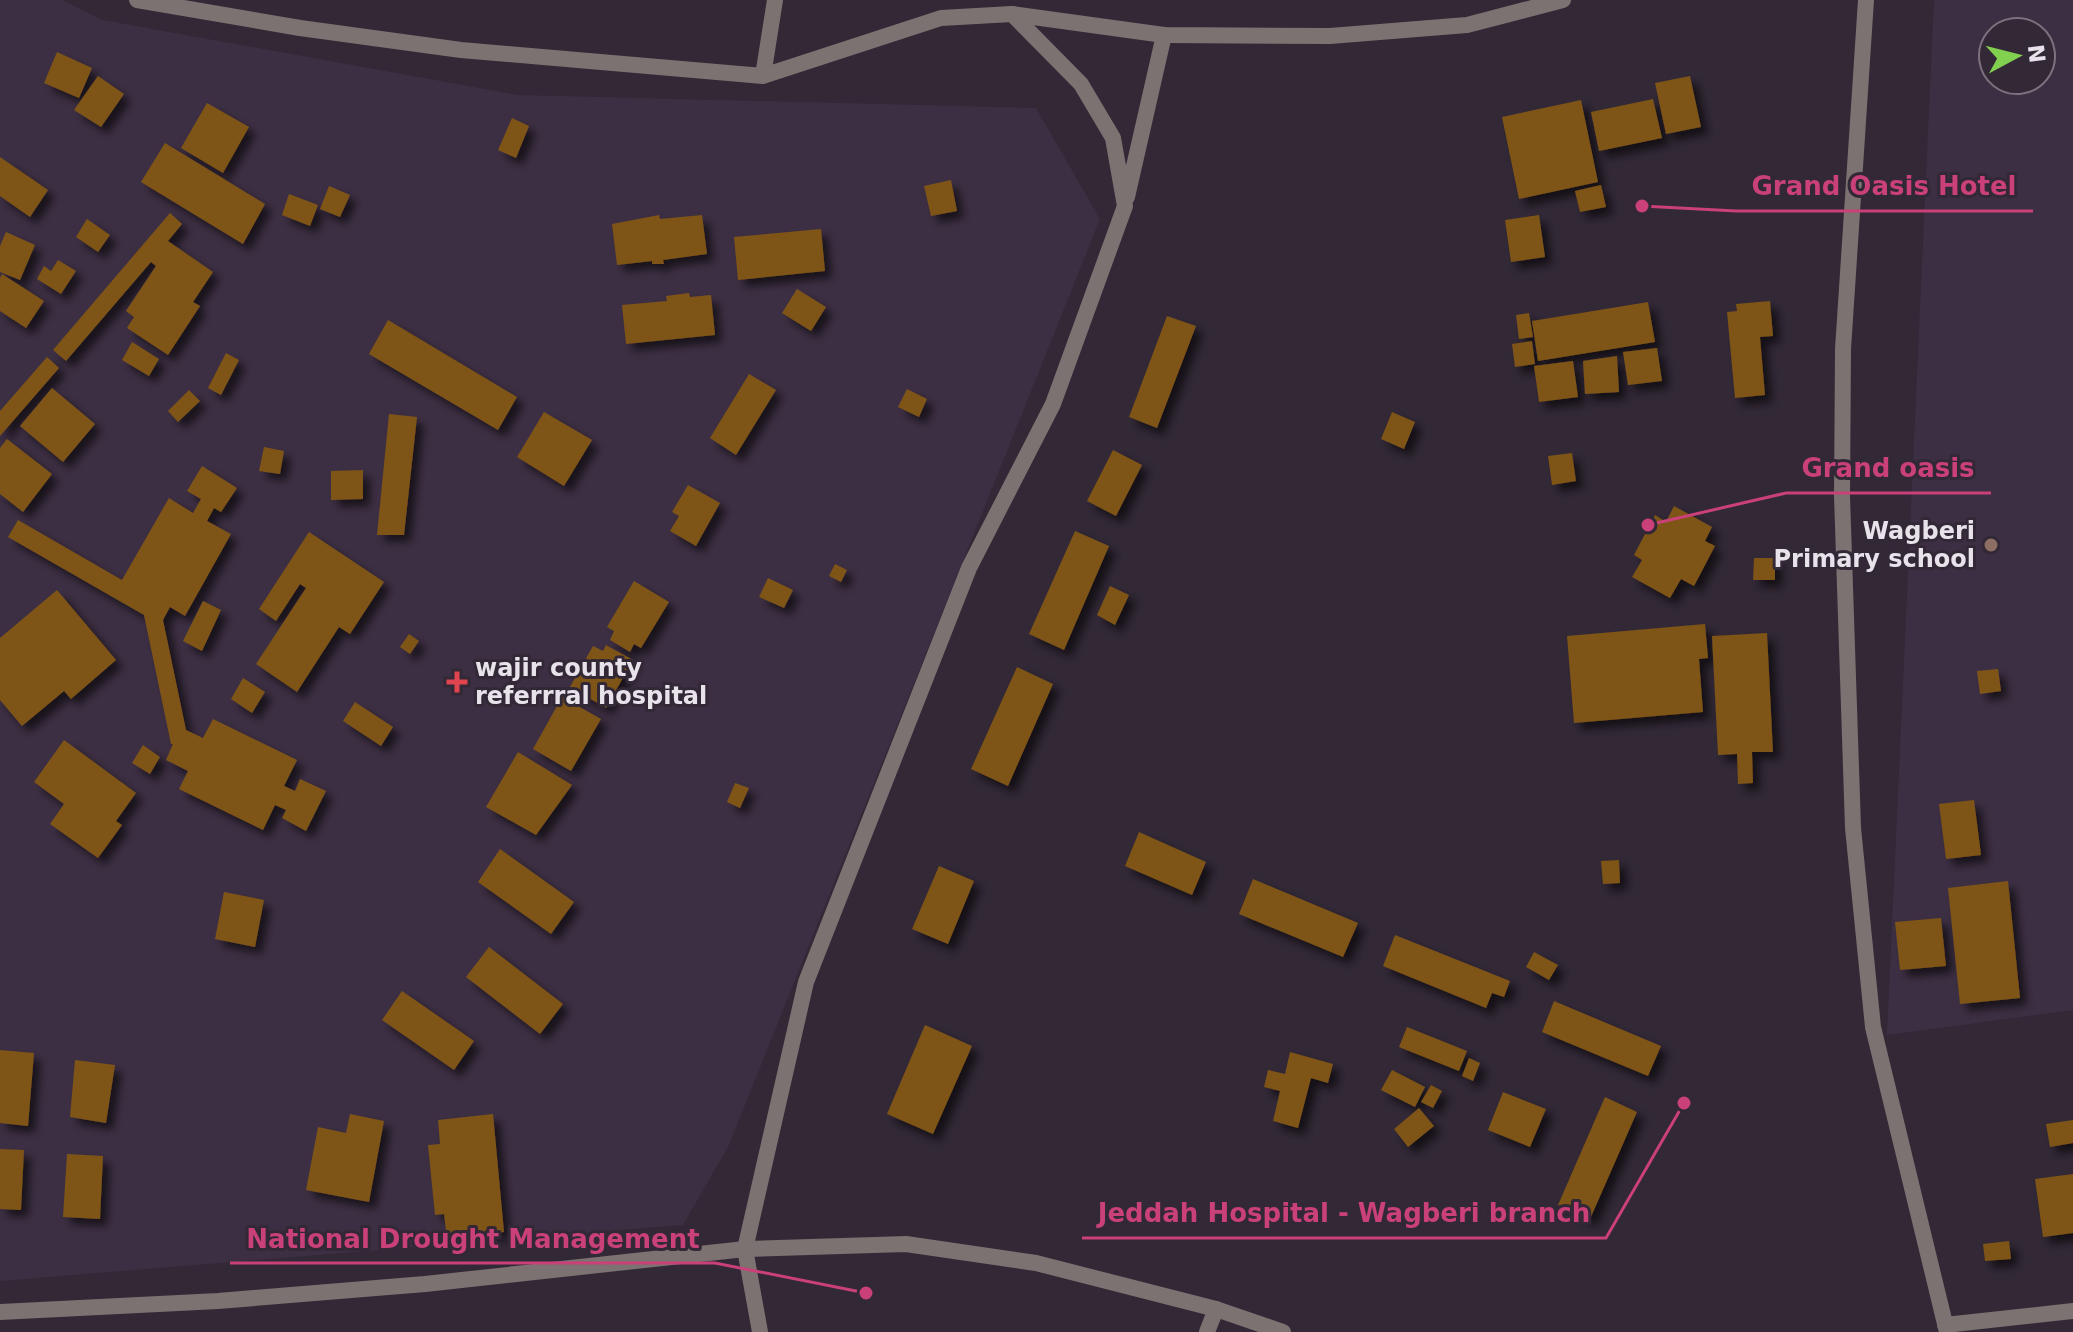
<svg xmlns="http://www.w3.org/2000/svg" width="2073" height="1332" viewBox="0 0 2073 1332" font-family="'DejaVu Sans',sans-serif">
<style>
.built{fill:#3d2f43;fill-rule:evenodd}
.building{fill:#7e5418;filter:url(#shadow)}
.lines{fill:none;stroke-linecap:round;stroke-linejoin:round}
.service{stroke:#7c7271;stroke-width:16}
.minor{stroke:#7c7271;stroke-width:16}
.tertiary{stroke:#7c7271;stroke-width:16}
.education-dot{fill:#8d6e63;stroke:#322836;stroke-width:3}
.health-dot{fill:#e0444e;stroke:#322836;stroke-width:3}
.labels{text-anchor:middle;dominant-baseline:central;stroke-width:6;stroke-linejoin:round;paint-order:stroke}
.poi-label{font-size:24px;font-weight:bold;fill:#e8e2eb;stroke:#322836;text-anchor:end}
.leader{fill:none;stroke:#ca4078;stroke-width:3}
.callout-dot{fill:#ca4078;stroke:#322836;stroke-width:3}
.callout-label{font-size:26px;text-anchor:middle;font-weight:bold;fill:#ca4078;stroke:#322836;stroke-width:6;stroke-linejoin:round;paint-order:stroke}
</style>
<defs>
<filter id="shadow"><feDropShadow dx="7" dy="7" stdDeviation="4" flood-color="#0009"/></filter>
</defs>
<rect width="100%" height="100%" fill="#322836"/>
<!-- built -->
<path class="built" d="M0,0H62L103,20L518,95L1036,108L1100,219L729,1145L683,1225L0,1281Z
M1934,0H2073V1010L1887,1035ZM1993,32H2041V80H1993Z"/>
<!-- building -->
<path class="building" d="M57,52L92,68L79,98L44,83Z
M98,76L124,94L101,127L74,110Z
M1690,76L1701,127L1666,134L1655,83Z
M1653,99L1662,138L1599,151L1591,112Z
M1581,100L1598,182L1519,199L1502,117Z
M207,103L249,127L223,173L181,148Z
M512,118L529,126L516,158L498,150Z
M165,143L265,204L243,244L141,182Z
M0,157L48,190L30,217L0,196Z
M951,180L957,211L931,216L924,186Z
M1601,185L1606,207L1580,212L1575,191Z
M329,186L350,195L340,217L320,209Z
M289,194L318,205L310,226L282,215Z
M170,213L182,224L168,241L213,272L193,302L200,306L168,355L127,328L134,317L126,311L156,266L151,262L66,361L53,350Z
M659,215L660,219L702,215L707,254L663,260L664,264H652V261L617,265L612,224Z
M1539,215L1545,257L1511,262L1505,220Z
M87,219L110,235L98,252L76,237Z
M821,229L825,271L738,280L734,237Z
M6,232L35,245L20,280L0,272V246Z
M58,260L76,271L61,294L37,279L44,266L51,271Z
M2,274L44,301L26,328L0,311V278Z
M797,289L826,307L811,331L782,313Z
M689,293L690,297L711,295L715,335L626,344L622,305L667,301L666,296Z
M1770,301L1773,336L1760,337L1765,395L1735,398L1727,312L1737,311L1736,304Z
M1648,302L1655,342L1538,361L1532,321Z
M1529,313L1533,337L1519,339L1516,315Z
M1167,316L1196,326L1157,428L1129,417Z
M388,320L517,397L498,430L369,354Z
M1532,341L1535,364L1515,367L1512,344Z
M132,342L159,359L149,376L122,360Z
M1657,348L1662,381L1628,385L1623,352Z
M226,353L239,360L221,395L208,388Z
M1617,356L1619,392L1585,394L1583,361Z
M47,357L59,368L0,436V411Z
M1573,361L1578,397L1539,402L1534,366Z
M749,374L776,390L736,455L710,438Z
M52,388L95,424L63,462L20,426Z
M907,389L927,399L919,417L898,407Z
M189,390L200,401L178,422L168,411Z
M544,412L592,440L564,486L517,457Z
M1392,412L1415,422L1404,449L1381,439Z
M389,414L417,417L404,535H377Z
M7,439L52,474L23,512L0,494V448Z
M264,447L284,451L280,474L259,471Z
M1113,450L1142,465L1116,516L1087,501Z
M1572,453L1576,481L1552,485L1548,456Z
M202,466L237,488L221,512L214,508L207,521L231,534L185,616L170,607L163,620L186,730L203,738L213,719L297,760L284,786L295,791L300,779L326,791L306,831L282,818L286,810L275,805L263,830L179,789L188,771L166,760L173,744H171L144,615L8,537L18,520L122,580L169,498L193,513L201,499L187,491Z
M363,470V499L331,500V471Z
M688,485L720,503L696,546L670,531L679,516L672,512Z
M1674,506L1712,527L1705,541L1715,546L1694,586L1681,579L1670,598L1632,577L1642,560L1634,555L1655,515L1666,522Z
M1075,531L1109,546L1064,650L1029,634Z
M309,532L384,582L350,634L339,627L297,692L256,664L306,588L300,584L276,621L259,609Z
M1754,558H1775V580H1753Z
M835,564L847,570L841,582L829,576Z
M768,578L793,590L784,608L759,597Z
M634,581L669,602L641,648L634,644L630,652L610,640L614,631L607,627Z
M1110,586L1129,595L1115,625L1097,615Z
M57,590L116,660L71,699L64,691L22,726L0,700V638Z
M203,601L221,610L202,651L183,641Z
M1705,624L1708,658L1699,659L1703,712L1574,723L1567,636Z
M1767,633L1773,752H1752L1753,783L1738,784L1737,754L1718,755L1712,636Z
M409,634L419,641L410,654L400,647Z
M606,645L633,660L606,708L570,687L593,646L603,651Z
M1017,667L1053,684L1008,786L971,769Z
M1998,669L2001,691L1980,694L1977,671Z
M243,678L265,692L252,713L231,699Z
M562,697L601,719L571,771L533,749Z
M355,702L393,727L381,746L343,721Z
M64,740L136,793L116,821L122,825L98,858L50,824L64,804L34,782Z
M143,745L160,757L150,774L132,763Z
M518,752L572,785L536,835L486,807Z
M735,783L749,788L740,808L727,802Z
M1974,800L1981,855L1946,859L1939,804Z
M1139,832L1206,862L1192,895L1125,866Z
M500,849L574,902L551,934L478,882Z
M1619,860L1620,883L1603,884L1601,861Z
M939,866L974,881L948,944L912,929Z
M1253,879L1358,923L1343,957L1239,914Z
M2008,881L2020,998L1960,1004L1948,888Z
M224,892L264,900L255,947L215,939Z
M1941,918L1946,966L1900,970L1895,922Z
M1395,935L1510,981L1504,997L1492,993L1486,1008L1383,966Z
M489,947L563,1004L540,1034L466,977Z
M1534,952L1558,965L1549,980L1526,967Z
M402,991L474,1041L454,1070L382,1020Z
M1554,1001L1661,1046L1648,1076L1542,1032Z
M925,1025L972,1046L933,1134L887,1114Z
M1407,1027L1467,1051L1459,1071L1399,1047Z
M0,1050L34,1053L28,1126L0,1123Z
M1290,1052L1333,1064L1328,1083L1311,1078L1298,1128L1273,1121L1280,1091L1264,1087L1268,1070L1285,1074Z
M1469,1058L1480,1063L1473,1081L1462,1076Z
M75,1060L115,1065L106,1123L70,1117Z
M1392,1070L1425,1087L1415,1107L1381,1090Z
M1431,1085L1442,1091L1433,1108L1421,1102Z
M1503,1092L1546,1109L1530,1147L1488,1130Z
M1605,1097L1637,1112L1590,1219L1558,1205Z
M1419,1108L1434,1126L1408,1147L1394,1129Z
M350,1114L384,1121L369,1202L306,1190L318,1127L346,1133Z
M493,1114L504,1232L447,1238L444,1214L435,1215L428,1145L440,1144L438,1120Z
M2073,1120V1143L2050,1147L2046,1124Z
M0,1149L24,1150L21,1210L0,1209Z
M67,1154L103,1156L100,1219L63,1217Z
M2073,1174V1233L2043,1237L2035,1179Z
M2009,1241L2011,1259L1985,1261L1983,1244Z"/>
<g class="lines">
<!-- service -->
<path class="service" d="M1127,197L1164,35
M760,1332L745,1249L806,982L969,568L1053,404L1125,206L1113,138L1081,84L1012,14"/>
<!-- minor -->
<path class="minor" d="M137,0L300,28L461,50L763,76L941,18L1012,14L1164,35L1330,36L1467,25L1563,0
M763,76L775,0
M1945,1325L2073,1311
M1207,1332L1216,1309"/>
<!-- tertiary -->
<path class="tertiary" d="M1866,0L1843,349L1842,496L1853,828L1873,1027L1947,1332
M0,1312L218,1301L425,1284L745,1249L906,1244L1036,1263L1216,1309L1283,1332"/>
</g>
<!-- markers -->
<circle class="education-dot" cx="1991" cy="545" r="8"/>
<path class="health-dot" d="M453 670h8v8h8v8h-8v8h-8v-8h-8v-8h8z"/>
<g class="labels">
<!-- poi labels -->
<g class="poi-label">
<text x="1975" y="531">Wagberi<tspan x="1975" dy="28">Primary school</tspan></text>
<text x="475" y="668" text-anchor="start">wajir county<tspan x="475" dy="28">referrral hospital</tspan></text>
</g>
</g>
<!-- callouts -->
<path class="leader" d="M1642 206L1736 211H2033M1648 525L1786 493H1991M1684 1103L1606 1238H1082M866 1293L715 1263H230"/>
<g class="callout-dot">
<circle cx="1642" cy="206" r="8"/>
<circle cx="1648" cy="525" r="8"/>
<circle cx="1684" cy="1103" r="8"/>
<circle cx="866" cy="1293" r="8"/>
</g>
<g class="callout-label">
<text x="1884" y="195">Grand Oasis Hotel</text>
<text x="1888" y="477">Grand oasis</text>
<text x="1344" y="1222">Jeddah Hospital - Wagberi branch</text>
<text x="473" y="1248">National Drought Management</text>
</g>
<!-- north arrow -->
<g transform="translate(2017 56) rotate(83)"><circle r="38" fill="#322836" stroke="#7b727e" stroke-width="2"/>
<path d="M0-6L14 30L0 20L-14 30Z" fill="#82d04f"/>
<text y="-12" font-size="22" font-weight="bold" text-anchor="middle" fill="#e8e2eb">N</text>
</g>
</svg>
